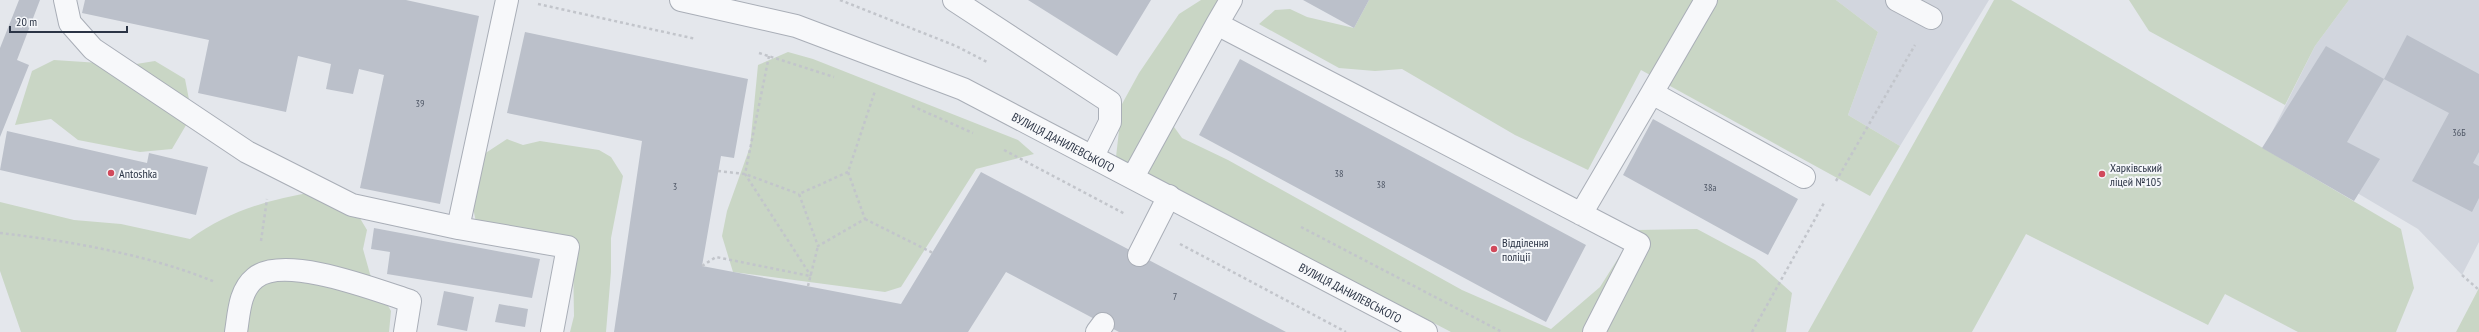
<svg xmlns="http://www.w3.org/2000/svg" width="2479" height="332" viewBox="0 0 2479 332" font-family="'PT Sans Narrow',sans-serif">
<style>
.built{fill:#d2d6de}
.green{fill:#c9d6c5}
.building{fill:#bbc0ca}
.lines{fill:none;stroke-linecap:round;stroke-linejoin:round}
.lane-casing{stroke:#a9aeb7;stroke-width:24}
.street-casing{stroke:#a9aeb7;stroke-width:24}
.path{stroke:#c2c5cb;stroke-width:2.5;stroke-dasharray:3 3;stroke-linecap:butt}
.lane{stroke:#f7f8fa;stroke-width:22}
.street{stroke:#f7f8fa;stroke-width:22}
.poi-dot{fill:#d1495b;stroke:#f4f6f9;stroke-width:1.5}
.labels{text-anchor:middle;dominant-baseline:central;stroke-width:4;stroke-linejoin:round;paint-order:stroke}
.number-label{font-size:10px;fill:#4f5766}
.street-label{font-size:12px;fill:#2b3445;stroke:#f4f6f9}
.poi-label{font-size:12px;fill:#2b3445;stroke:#f4f6f9;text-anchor:start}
</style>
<rect width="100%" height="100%" fill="#e4e7ec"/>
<!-- built -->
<path class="built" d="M1836,0H1989L1900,146L1848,115L1878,32Z
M2349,0H2479V242L2462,275L2418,229L2268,140L2315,46Z"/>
<!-- green -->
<path class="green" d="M1201,0H1230L1176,85L1159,106L1182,138L1228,160L1462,290L1551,329L1600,287L1636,230L1697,229L1755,260L1792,293L1786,332H1451L1116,157L1122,104L1139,73L1179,14Z
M1369,0H1836L1878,32L1848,115L1900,146L1870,196L1641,70L1588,170L1515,135L1402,69L1375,71L1339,68L1259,24L1275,10L1290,9L1307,17L1354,28Z
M1994,0H2011L2401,229L2414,288L2396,332H2298L2225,294L2208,325L2026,234L1972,332H1808Z
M2129,0H2349L2315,46L2285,105L2149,31Z
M788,52L813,59L1018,140L1034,154L976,169L901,287L885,292L733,272L722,236L727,211L750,147L758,65Z
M54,60L130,65L155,61L185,79L192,115L172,149L140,152L78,140L51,119L15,125L32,71Z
M507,139L523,145L540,141L599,150L611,157L623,176L611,238V272L606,332H570L574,316L573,260L476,222L472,203L481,156Z
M314,192L352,205L367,230L363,249L370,274L391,311L389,332H21L0,271V202L74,220L121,224L190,239C227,212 269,199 314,192Z
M2479,288V332H2456Z"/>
<!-- building -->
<path class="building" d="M19,0H40L17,60L29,65L0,137V48Z
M85,0H406L479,16L440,204L360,188L384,75L359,69L353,94L326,89L331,64L298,56L286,112L198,93L209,40L82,13Z
M1028,0H1151L1117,56Z
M1303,0H1369L1354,28Z
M525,32L748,79L734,158L721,156L702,266L901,304L981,172L1286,332H1119L1006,272L968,332H614L642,141L507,113Z
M2407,35L2479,74V152L2473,163L2479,166V198L2472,212L2412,181L2449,113L2384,79Z
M2326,46L2384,79L2347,142L2380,159L2354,201L2262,148Z
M1240,59L1586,245L1546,322L1199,135Z
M1653,119L1798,199L1768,255L1623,175Z
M7,131L147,163L149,153L208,167L196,215L0,170Z
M374,228L540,259L532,298L387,274L390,252L371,249Z
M444,291L474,297L467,331L437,325Z
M499,304L528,309L525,327L495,322Z"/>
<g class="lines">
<!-- lane casing -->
<g class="lane-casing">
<path id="lane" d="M65,0L70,23L93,49L247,152L352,205L458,228L507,0
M954,0L1110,102V122L1093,156
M1897,0L1931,18
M1217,24L1231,0
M1652,93L1706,0
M1133,177L1217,24L1639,244L1594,332
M1581,214L1652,93L1804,177
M458,228L568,247L552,332
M1139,255L1169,196
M236,332C239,314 239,291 255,278C284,254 376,290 410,301L405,332
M1097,332L1103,324"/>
</g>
<!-- street casing -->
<g class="street-casing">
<g id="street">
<path id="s1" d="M681,0L796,26L963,89L1426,332"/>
</g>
</g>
<!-- path -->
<path class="path" d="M840,0L956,46L987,62
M538,4L696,39
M759,53L834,77
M769,56L745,174L811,276
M912,106L973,133
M1004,150L1125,214
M718,171L745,174L799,194
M848,172L799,194L818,246L865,219L848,172L875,91
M1836,181L1915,45
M865,219L933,253
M1301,227L1502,332
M0,233C70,241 150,255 215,282
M261,241L267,199
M1180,244L1346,332
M702,266L716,257L810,276
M2462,275L2479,290
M808,286L818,246
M1752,332L1824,203"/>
<!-- lane -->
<use href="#lane" class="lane"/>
<!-- street -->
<use href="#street" class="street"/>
</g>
<!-- markers -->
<g class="poi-dot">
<circle cx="111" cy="173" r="4"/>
<circle cx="2102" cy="174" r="4"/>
<circle cx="1494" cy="249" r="4"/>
</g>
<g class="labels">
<!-- number labels -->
<g class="number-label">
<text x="420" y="103">39</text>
<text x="2459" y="132">36Б</text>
<text x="1339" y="173">38</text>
<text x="1381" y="184">38</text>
<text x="675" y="186">3</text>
<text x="1710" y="187">38а</text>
<text x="1175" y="296">7</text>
</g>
<!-- street labels -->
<g class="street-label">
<text stroke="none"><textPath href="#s1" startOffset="410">ВУЛИЦЯ ДАНИЛЕВСЬКОГО</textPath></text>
<text stroke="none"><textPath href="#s1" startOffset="734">ВУЛИЦЯ ДАНИЛЕВСЬКОГО</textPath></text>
</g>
<!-- poi labels -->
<g class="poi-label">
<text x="2110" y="167">Харківський<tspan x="2110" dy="14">ліцей №105</tspan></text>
<text x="119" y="173">Antoshka</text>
<text x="1502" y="242">Відділення<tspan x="1502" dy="14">поліції</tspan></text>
</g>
</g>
<!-- scale -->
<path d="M10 26v6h117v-6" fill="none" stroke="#2b3445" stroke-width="2"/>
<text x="16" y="26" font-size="12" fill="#2b3445" stroke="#f4f6f9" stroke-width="3" paint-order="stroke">20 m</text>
</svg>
